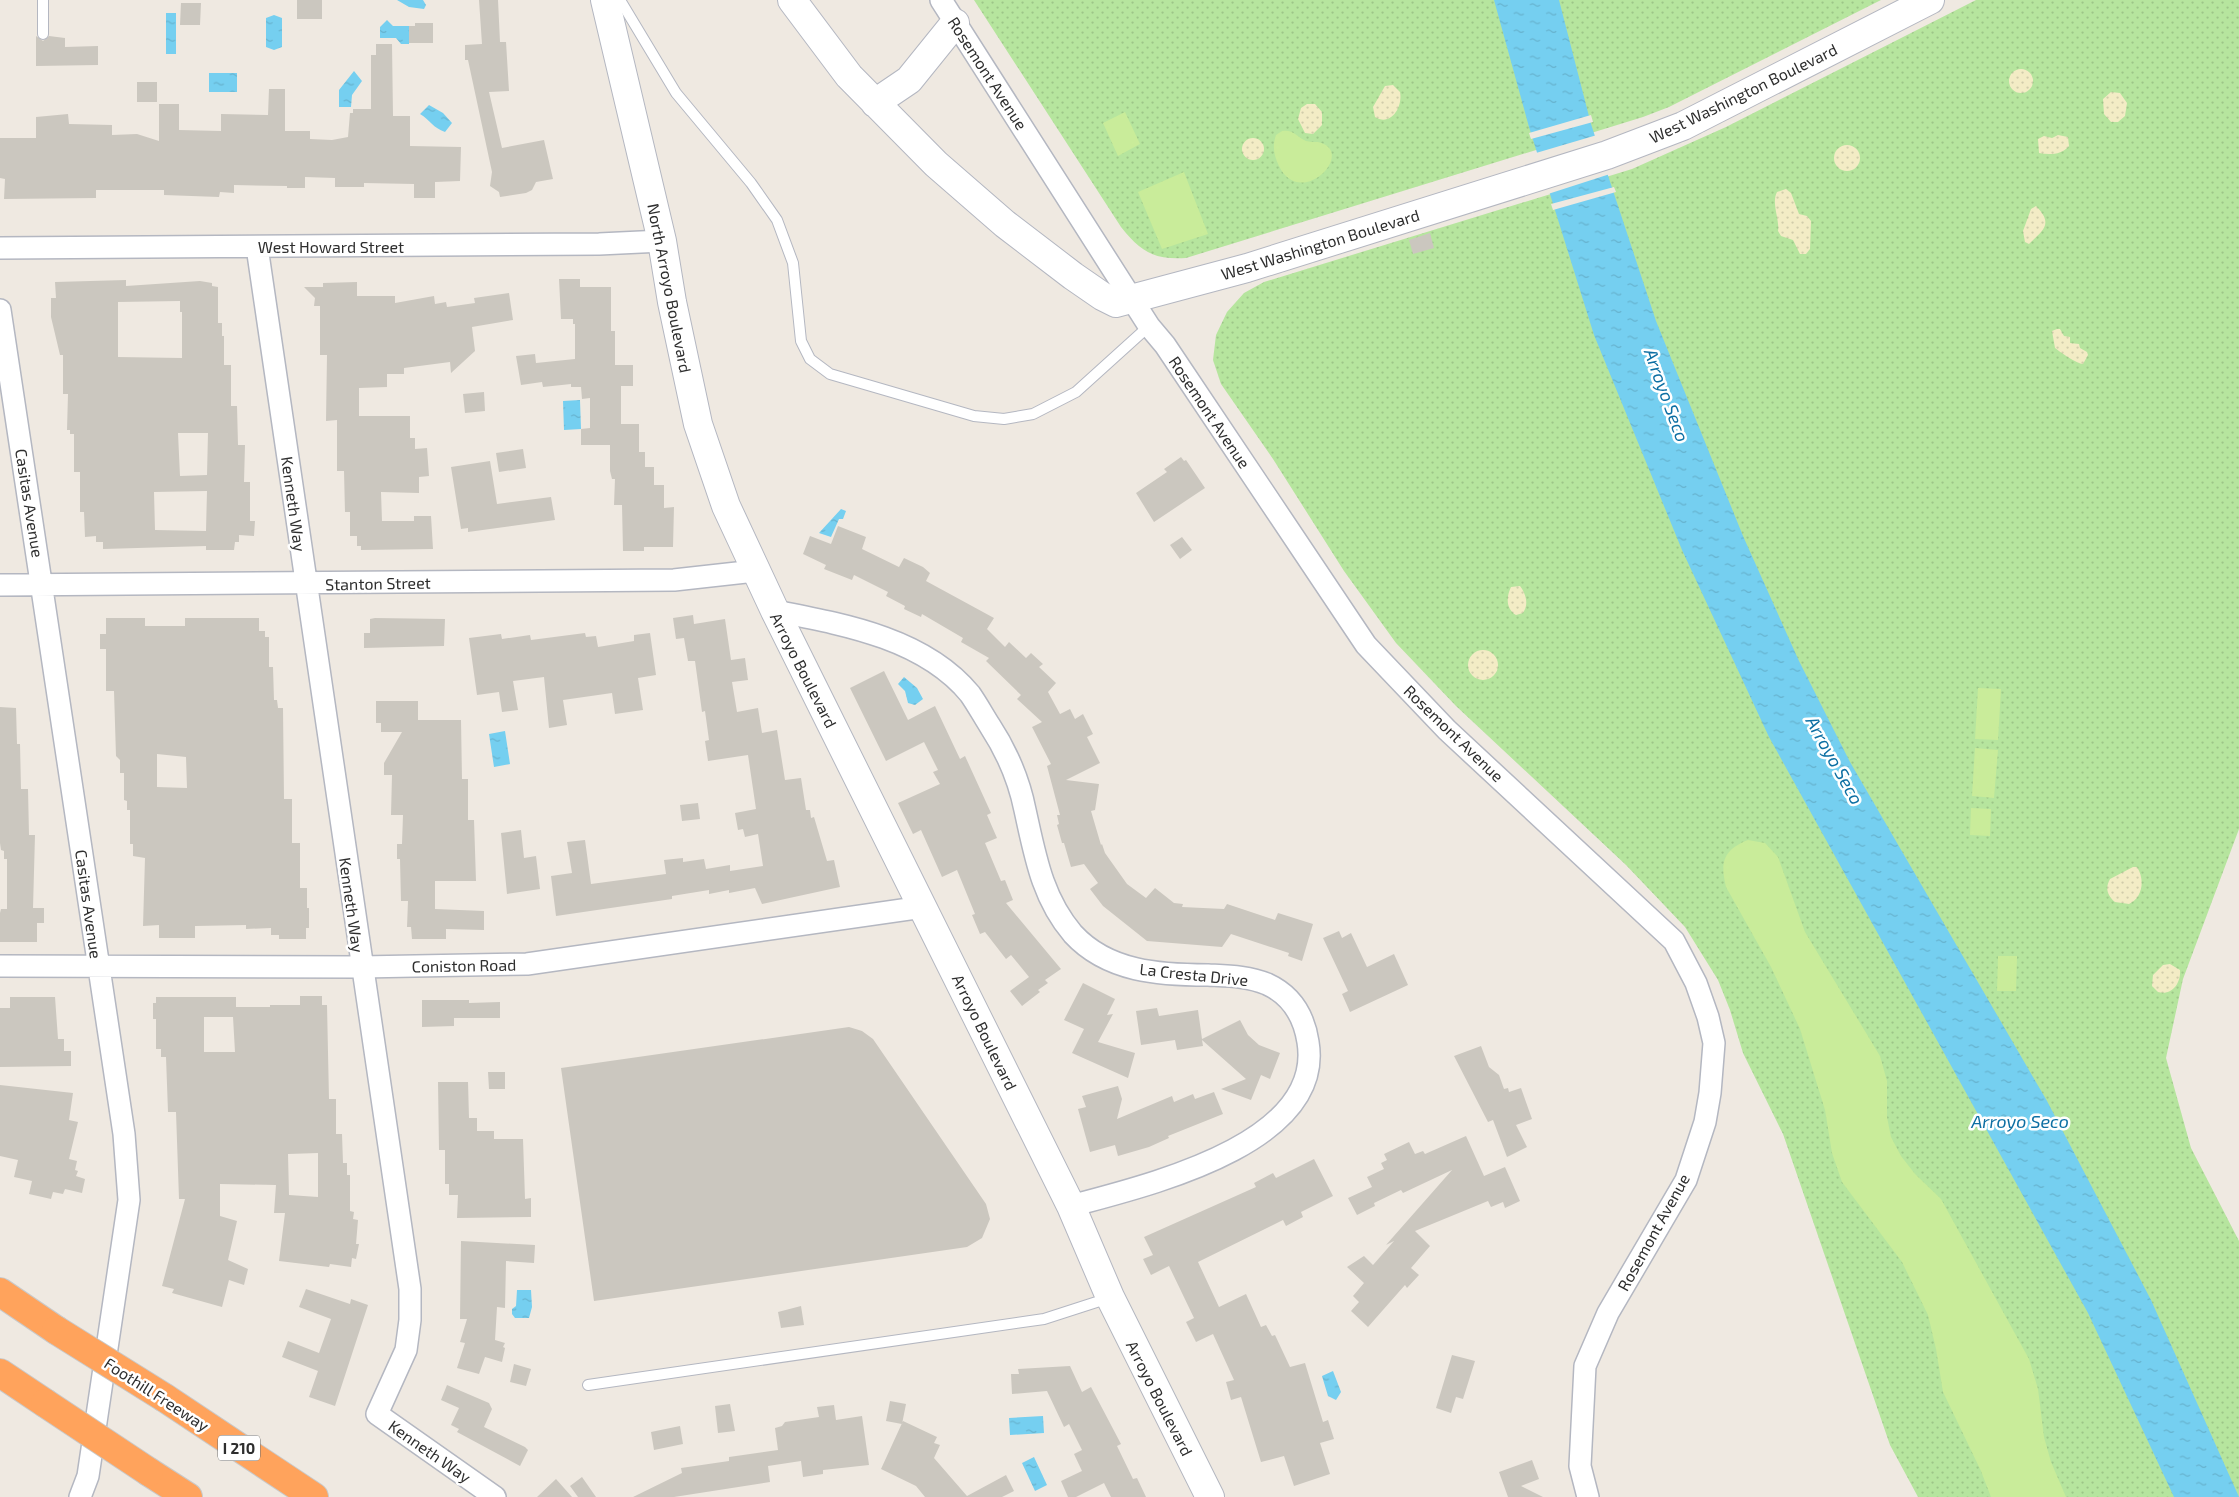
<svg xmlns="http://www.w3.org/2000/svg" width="2239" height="1497" viewBox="0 0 2239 1497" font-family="'Exo 2',sans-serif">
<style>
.grass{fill:url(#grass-dots)}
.sand{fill:url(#sand-dots)}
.pitch{fill:#c9ec9a}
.water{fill:url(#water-ripples)}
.pier{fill:#efe9e1}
.building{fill:#cbc7bf;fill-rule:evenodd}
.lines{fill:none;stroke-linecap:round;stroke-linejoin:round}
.lane-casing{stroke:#b4b7c1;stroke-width:12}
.street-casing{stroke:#b4b7c1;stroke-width:24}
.secondary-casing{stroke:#b4b7c1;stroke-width:30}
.highway-casing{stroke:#c9c9c9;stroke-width:30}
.lane{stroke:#fff;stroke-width:10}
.street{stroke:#fff;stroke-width:21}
.secondary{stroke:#fff;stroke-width:28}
.highway{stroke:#ffa35c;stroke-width:28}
.highway-bridge-casing{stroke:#c9c9c9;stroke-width:30;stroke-linecap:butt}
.highway-bridge{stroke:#ffa35c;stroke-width:28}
.labels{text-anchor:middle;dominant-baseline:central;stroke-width:5;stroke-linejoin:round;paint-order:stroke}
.shield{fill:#fff;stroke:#6d6d6d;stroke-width:1}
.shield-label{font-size:15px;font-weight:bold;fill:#2e2e2e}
.street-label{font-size:16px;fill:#2e2e2e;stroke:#fff}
.water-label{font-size:18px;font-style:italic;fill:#0d6fa3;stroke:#fff}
</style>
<defs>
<pattern id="grass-dots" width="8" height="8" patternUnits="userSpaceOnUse" patternTransform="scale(1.25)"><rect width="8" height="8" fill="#b6e59e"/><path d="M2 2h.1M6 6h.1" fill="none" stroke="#9dc588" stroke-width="1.8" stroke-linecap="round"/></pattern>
<pattern id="sand-dots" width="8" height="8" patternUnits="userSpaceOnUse" patternTransform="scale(1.25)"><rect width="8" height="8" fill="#f3ecc5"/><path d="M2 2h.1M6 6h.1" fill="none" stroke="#d1cbaa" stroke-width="1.8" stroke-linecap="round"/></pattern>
<pattern id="water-ripples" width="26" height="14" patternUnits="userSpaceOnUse" patternTransform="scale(1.25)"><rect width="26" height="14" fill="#75cff0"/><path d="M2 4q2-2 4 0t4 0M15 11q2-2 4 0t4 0" fill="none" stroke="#66b2ce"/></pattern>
</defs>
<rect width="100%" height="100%" fill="#efe9e1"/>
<!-- grass -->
<path class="grass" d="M974,0H1881L1669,107L1643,117L1186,258C1154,260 1141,252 1121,227Z
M1976,0H2239V829L2183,979L2166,1058L2191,1148L2239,1241V1497H1918L1890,1445L1783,1134L1743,1053L1730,1010L1718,980L1685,927L1626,865L1456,706L1396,643L1344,571L1273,459L1221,384L1213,360L1216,335L1227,312L1244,293L1264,282L1632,169L1726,127Z"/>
<!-- sand -->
<path class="sand" d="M2009 81a12 12 0 1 1 24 0a12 12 0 1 1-24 0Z
M1393,85L1400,92C1403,107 1391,127 1375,117L1373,107L1385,86Z
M2111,92L2120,93L2127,103L2125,116L2118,122H2111L2104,114L2103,99Z
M1307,104H1315L1322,112V125L1313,134L1305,133L1298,119L1301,108Z
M2058,135L2068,137L2069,146C2062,155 2049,155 2039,153L2038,139L2044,136L2052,138Z
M1242 149a11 11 0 1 1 22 0a11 11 0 1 1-22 0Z
M1834 158a13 13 0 1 1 26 0a13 13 0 1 1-26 0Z
M1786,189L1791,193L1799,214L1807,216L1811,221L1810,249L1806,254H1800L1793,240L1781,236L1778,231C1780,220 1771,203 1777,192Z
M2036,206C2054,224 2043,230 2029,244L2025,242L2023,231L2031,209Z
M2057,329H2060L2064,336L2070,337V343L2079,344L2080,348L2087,352L2088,355L2083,364C2077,364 2060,352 2055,348L2052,331Z
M1520,586C1526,594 1529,604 1523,613L1516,615C1506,609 1506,597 1511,587Z
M1468 665a15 15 0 1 1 30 0a15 15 0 1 1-30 0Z
M2133,867H2137C2145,879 2143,898 2129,904L2115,902C2107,895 2105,888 2110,879Z
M2170,964L2180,970C2181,983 2172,996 2158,992L2152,986L2153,975L2163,965Z"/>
<!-- pitch -->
<path class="pitch" d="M1125,112L1140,144L1118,156L1103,123Z
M1282,131C1293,129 1297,137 1306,141C1310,142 1314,142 1318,142C1358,151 1301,211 1279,166C1274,156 1272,146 1276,135Z
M1184,172L1208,234L1162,249L1138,192Z
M1978,688L2001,689L1998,740L1975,739Z
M1975,748L1998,750L1994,798L1972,796Z
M1971,808L1991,809L1990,836L1970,835Z
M1748,840L1765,843L1778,857L1805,932L1880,1056L1887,1081V1117L1891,1137L1901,1156L1915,1174L1941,1199L2029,1359L2038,1389L2044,1437L2051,1462L2066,1497H1991L1981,1471L1943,1392L1936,1349L1928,1315L1902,1262L1842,1182L1832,1153L1825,1110L1800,1029L1771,967L1726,887C1720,862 1723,850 1748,840Z
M1998,956H2017L2016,991H1997Z"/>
<!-- water -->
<path class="water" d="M397,0H423L426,5L424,9L409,7Z
M1494,0H1559L1591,124L1656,321L1743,536L1799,661L1850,762L2047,1101L2151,1300L2239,1497H2174L2088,1313L1769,737L1682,550L1594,335L1529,127Z
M166,13H176V54H166Z
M274,15L282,18V47L274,50L266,47V18Z
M387,20L393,26H409V44H401L396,38H380V27Z
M354,71L362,81L352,95L351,107H339V90Z
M209,73H237V92H209Z
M429,105L443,113L452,123L445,132C433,128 430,120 420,114Z
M580,400L581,429L564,430L563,401Z
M841,509L846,511L843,519H839L831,537L819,533Z
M904,677L917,688L923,699L915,705L908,703L905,691L898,684Z
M505,731L510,764L494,767L489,734Z
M517,1290H531L532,1307L529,1318H515L512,1314V1309L516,1306Z
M1333,1371L1341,1392L1336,1400L1328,1396L1322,1376Z
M1043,1416L1044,1433L1010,1435L1009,1418Z
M1034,1457L1047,1485L1035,1491L1022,1463Z"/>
<!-- pier -->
<path class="pier" d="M1591,115L1593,122L1531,139L1529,133Z
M1597,135L1610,174L1548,194L1536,153Z
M1614,187L1616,192L1553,210L1551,204Z"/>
<!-- building -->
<path class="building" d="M297,0H322V19H297Z
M479,0H498L500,42H506L509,91L489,92L502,148L544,140L553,179L536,182L532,190L526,193L500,197L499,192L490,186L492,172L468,60H465V45L482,44Z
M181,3H201L200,25H180Z
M415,23H433V43H409V26H415Z
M36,36L43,41L49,36L65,38V47L98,46V65L36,66Z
M376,44H392L393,116H410V146L461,147L460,181L435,182V198H414V184L364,183V187H335V178L305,177V188H287V186L234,185V193L220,192L219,197L164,195V190H96V198L4,199L5,179L0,178V138H36V117L68,114L69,124L112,125V135L137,134L159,141V104H179V130L221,131V114L268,115L269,89H285V131H310V139L332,140L348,137L350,113H353V109H371V55H376Z
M137,82H157V102H137Z
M1430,233L1434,248L1413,254L1409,240Z
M559,279H580V287H611V331H615V365H633V386H621V424H639V452H645V467H654V485H664V508L674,507L673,547H644V551H623L622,505H614L615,479H612L610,471V445H581V429L590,428V398L582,399L581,387H571V384L543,387L542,382L521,385L516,356L535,354L536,363L575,359V324H573V319H561Z
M126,280V286L200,281L212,283V286L218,287V323H222V336H224V365H231V406H237L238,445H245L244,482H250V521H255L254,536L239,535V542H235L234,550H206V546L103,549V542H96V536L85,537L84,512H80V472H74V434H70V430H67L68,394H63V355H60L51,317V298H56L55,282ZM180,301V312H182V358L118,357V302ZM178,433H208L207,475L180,476ZM207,491L206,531L155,530L154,492Z
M357,282V296H395V303L434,296L435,304L446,302L447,307L475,303L474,298L509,293L513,320L472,327L475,351L451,373L450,362L404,368V374H387V387L359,388V416H410V438H415V449L427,448L429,476L419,477V493L381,492L382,521H414V516H431L433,549L361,550V546H357V536H350V512H345L344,471H337V420L326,421L327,355H320V306H314L315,298L304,287H323V283Z
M484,392L485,411L465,413L463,394Z
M523,449L526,468L499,472L496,453Z
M1181,457L1184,461L1186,460L1205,488L1154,522L1136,493L1167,472L1164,469Z
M490,461L497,504L551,497L555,520L468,532V528L461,529L451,467Z
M838,526L866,537L862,549L899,567L904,558L923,567L930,573L926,581L994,618L987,629L1005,647L1009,642L1026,658L1031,653L1043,664L1039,667L1056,683L1048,692L1060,714L1070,709L1075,719L1083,714L1093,734L1087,737L1100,763L1066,780L1099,784L1095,810L1091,811L1101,845L1102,844L1105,853L1127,884L1146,898L1155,888L1174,903L1183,904L1182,907L1224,909L1227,904L1275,920L1278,913L1313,924L1302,961L1288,956L1289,953L1231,934L1222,947L1147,941L1103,906L1090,889L1098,883L1084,864L1071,867L1064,843H1062L1057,825L1059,824L1057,815H1060L1047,766L1051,764L1032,727L1042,722L1017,699L1021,695L986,661L989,658L961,642L963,638L922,614L921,617L904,609L905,606L886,596L888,592L854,575L852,580L824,569L826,565L803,554L810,536L831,544Z
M1182,537L1192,550L1180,559L1170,545Z
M693,615L694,624L725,619L731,660L745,658L748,680L732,682L737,712L758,708L762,733L777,730L785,780L801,778L806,810H810L811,818L814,817L827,861L834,860L840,887L762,904L755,888L729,893V890L709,894V890L672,896V899L556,916L551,876L572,873L567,842L585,840L591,884L666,874L664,860L683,858V862L704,859L706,869L730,865V871L763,866L758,834L745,837L743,829L738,830L735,813L756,809L748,755L708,761L705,741L709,740L705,711L702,712L695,661H688L684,638L676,639L673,618Z
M106,618H145V626H185V618H259V631H265V637H269V667H273L274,700H277L278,708H283L284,799H292V843H300V888H307V908H309V928H306V939H279V935H271V928L246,929V925L195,926V938H159V925L143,926L145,858L133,856V844H130V810H127V801L124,800V773H120V760L116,756L114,691H106V649H100V634H106ZM157,754L186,757L187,788L157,787Z
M375,618L445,619L444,646L364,648V633H370V619Z
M585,633L586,637L596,636L598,647L634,641V635L650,633L656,675L638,678L643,710L615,714L612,693L563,700L567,725L549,728L544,677L513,681L518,710L502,712L499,692L477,695L469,638L501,634L502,639L530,635L531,640Z
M884,671L908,720L935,706L960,759L965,756L991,813L987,815L997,838L985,843L1001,881L1005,880L1013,900L1006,903L1061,969L1045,980L1048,983L1038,990L1040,992L1022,1006L1010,991L1029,977L1011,955L1006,959L985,932L980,934L972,915L975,914L957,870L942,877L921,830L913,834L898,803L940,784L933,772L938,770L924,742L886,761L850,688Z
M376,701H418V720H461L462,779H468V820H474L476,881H435V909L484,911V930L446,929V939H412L411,927H407L408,901H401L400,859H397V844H402L403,815H391L392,775H384V763L402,732H381V723H376Z
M0,707L16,708L17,744H20L21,789H28L29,835H35L33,908H44V923H37V942H0V913L1,909H7V859H4V851L1,850L0,843Z
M698,803L700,819L682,821L680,805Z
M521,830L524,858L536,856L540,889L507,894L501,833Z
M1339,931L1342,938L1351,933L1367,967L1394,954L1408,985L1350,1012L1342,994L1348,991L1323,938Z
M1083,983L1115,999L1107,1015L1113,1014L1098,1042L1135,1053L1128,1078L1072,1053L1084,1029L1064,1020Z
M300,996H322V1005H327L329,1099H336V1134H342L343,1163H347V1175H350V1211L354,1212L353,1219L358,1220L356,1244H359L356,1259L352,1258L351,1267L330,1264L329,1267L279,1261L285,1213H274L276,1185L220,1184V1216L237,1221L228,1260L248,1269L244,1285L229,1280L222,1307L172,1293L174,1289L162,1286L185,1199H179L176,1112H168L166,1057H161V1049H156V1019H153V1003H156V997H236V1007H270V1005H300ZM204,1017H233L235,1052H204ZM318,1153V1197L289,1195L288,1154Z
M10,997H55L58,1039H64V1051H71V1066L0,1067V1008H10Z
M422,1000H469V1003L500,1002V1018H454V1026L422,1027Z
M1157,1008L1159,1016L1198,1010L1202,1039L1240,1020L1248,1035L1259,1045L1280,1053L1270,1079L1261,1075L1251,1100L1221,1089L1246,1079L1202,1040L1203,1046L1177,1050L1175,1040L1141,1045L1136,1011Z
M849,1027L862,1031L873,1039L986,1204L990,1219L982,1238L967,1247L594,1301L561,1068Z
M1481,1046L1489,1067L1499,1075L1504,1089L1508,1088L1509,1092L1521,1088L1532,1119L1516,1125L1527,1147L1507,1157L1493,1120L1488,1122L1454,1056Z
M488,1072H505V1089H489Z
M438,1082H468L469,1118H477V1131H494V1139H523L525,1199L531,1198V1217L457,1218L458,1195H449V1184H445V1150H439Z
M0,1085L73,1093L69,1120L78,1122L69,1159L77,1161L75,1170L78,1171L76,1176L85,1179L82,1193L65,1189L63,1194L53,1192L51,1199L29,1194L32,1181L14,1177L18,1160L0,1156Z
M1118,1086L1122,1099L1117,1119L1172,1096L1174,1102L1193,1094L1195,1099L1214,1092L1223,1114L1168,1136L1169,1138L1149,1147L1118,1156L1115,1145L1090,1152L1078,1109L1086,1107L1082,1096Z
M1466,1136L1484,1176L1505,1167L1520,1201L1505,1208L1503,1202L1491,1207L1488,1201L1415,1231L1430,1246L1411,1268L1419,1275L1407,1288L1405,1285L1368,1327L1351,1311L1359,1302L1353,1296L1364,1283L1347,1267L1364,1256L1373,1265L1394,1241L1386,1245L1452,1170L1403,1193L1401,1190L1374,1203L1375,1206L1357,1215L1348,1198L1372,1187L1367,1177L1384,1169L1381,1163L1387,1160L1384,1154L1409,1142L1415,1154L1423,1151L1425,1154Z
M1314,1159L1333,1196L1301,1212L1303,1217L1286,1226L1283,1220L1198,1262L1219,1307L1246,1294L1261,1327L1266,1325L1272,1336L1275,1335L1290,1367L1305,1363L1323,1422L1328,1420L1334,1439L1320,1443L1330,1474L1294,1486L1284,1456L1261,1462L1241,1397L1231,1400L1226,1382L1234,1380L1213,1334L1196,1342L1186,1322L1194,1318L1169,1266L1151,1275L1143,1259L1153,1255L1144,1237L1256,1187L1254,1183L1273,1173L1276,1178Z
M461,1241L535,1245L534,1263L506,1261L505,1308L497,1307L495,1340L505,1343L503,1347L505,1348L502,1362L485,1357L479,1374L457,1368L465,1343L460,1342L467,1319H460Z
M306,1289L350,1304L351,1299L368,1305L335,1406L309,1397L318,1371L282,1357L288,1341L319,1353L331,1319L299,1307Z
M801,1306L804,1325L781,1328L778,1312Z
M1452,1355L1475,1361L1463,1399L1456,1397L1451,1413L1436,1408Z
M514,1364L531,1369L526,1386L510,1382Z
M1070,1366L1082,1392L1091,1387L1121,1444L1117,1446L1133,1479L1137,1478L1146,1497H1111L1104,1483L1076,1497H1068L1061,1481L1082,1471L1074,1454L1082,1450L1069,1424L1064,1427L1047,1391L1012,1394L1011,1374H1019L1018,1369Z
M447,1385L489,1403L492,1409L484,1427L525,1447L528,1450L520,1466L457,1432L459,1429L451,1425L459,1408L441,1400Z
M890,1401L906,1404L902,1424L886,1421Z
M730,1404L735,1431L718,1433L715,1406Z
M834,1405L836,1420L862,1416L869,1465L823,1470V1474L803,1477L801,1461L768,1466L770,1482L674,1497H633L682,1473L681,1468L729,1461V1457L778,1450L775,1428L782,1426L785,1422L819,1417L817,1407Z
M903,1421L937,1437L934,1443L940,1445L934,1458L967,1496L1006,1475L1014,1491L1002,1497H925L916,1486L881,1469Z
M680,1426L683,1444L654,1450L651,1432Z
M1532,1460L1539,1479L1521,1486L1543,1497H1508L1499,1472Z
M582,1477L596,1497H578L570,1486Z
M556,1479L572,1497H537Z"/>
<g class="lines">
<!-- lane casing -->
<g class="lane-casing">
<path id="lane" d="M43,0V34
M620,0L676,93L751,183L777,220L793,263L801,341L810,359L830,374L974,416L1004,419L1033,414L1076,392L1149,326
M588,1385L1044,1319L1109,1298"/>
</g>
<!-- street casing -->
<g class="street-casing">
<path id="street" d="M941,0L1149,326L1165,345L1366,645L1447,730L1674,941L1696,983L1708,1017L1714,1043L1710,1093L1705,1122L1686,1180L1608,1313L1585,1366L1580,1466L1588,1497
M257,247L410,1289V1320L406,1350L377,1414L495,1497
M0,248L599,244L662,241
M0,310L124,1134L129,1200L88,1476L80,1497
M0,585L674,580L755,571
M775,611C842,624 924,638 970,694C977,704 983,715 990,726C1007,752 1019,780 1025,810C1035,855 1042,898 1073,934C1108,972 1160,975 1208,975C1228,976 1248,976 1267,984C1291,995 1304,1016 1308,1042C1325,1145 1144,1186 1071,1206
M0,966L361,967L527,964L923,907"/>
</g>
<!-- secondary casing -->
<g class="secondary-casing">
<path id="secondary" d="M605,0L662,241L672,302L698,424L726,506L775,611L1071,1206L1110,1297L1210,1497
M792,0L849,76L936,164L1005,224L1073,276L1102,296L1116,303L1247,268L1607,155L1683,126L1930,0
M875,103L909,80L955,23"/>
</g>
<!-- highway casing -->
<g class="highway-casing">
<path id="highway" d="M0,1292L56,1330
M0,1373L45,1403
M165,1398L314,1497
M149,1472L188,1497"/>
</g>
<!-- lane -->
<use href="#lane" class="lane"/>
<!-- street -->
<use href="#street" class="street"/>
<!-- secondary -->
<use href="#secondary" class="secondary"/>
<!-- highway -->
<use href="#highway" class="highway"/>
<!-- highway-bridge casing -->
<g class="highway-bridge-casing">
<path id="highway-bridge" d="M56,1330L165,1398
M45,1403L149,1472"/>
</g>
<!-- highway-bridge -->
<use href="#highway-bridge" class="highway-bridge"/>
</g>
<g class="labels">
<!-- shield labels -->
<rect class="shield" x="218" y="1435.5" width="42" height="25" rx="4"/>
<g class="shield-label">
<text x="239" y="1448">I 210</text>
</g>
<!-- street labels -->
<g class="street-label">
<text transform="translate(988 73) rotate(57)">Rosemont Avenue</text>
<text transform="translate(1743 93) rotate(-26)">West Washington Boulevard</text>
<text transform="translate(1320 244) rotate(-17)">West Washington Boulevard</text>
<text x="331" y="246">West Howard Street</text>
<text transform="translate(670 288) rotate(79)">North Arroyo Boulevard</text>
<text transform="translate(1210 412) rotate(56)">Rosemont Avenue</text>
<text transform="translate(30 503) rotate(81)">Casitas Avenue</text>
<text transform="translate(294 504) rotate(82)">Kenneth Way</text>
<text transform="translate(378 583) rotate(-1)">Stanton Street</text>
<text transform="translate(804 670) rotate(63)">Arroyo Boulevard</text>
<text transform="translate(1454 733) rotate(44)">Rosemont Avenue</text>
<text transform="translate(89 904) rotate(82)">Casitas Avenue</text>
<text transform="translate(352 905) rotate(82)">Kenneth Way</text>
<text transform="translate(464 965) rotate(-1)">Coniston Road</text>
<text transform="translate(1194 974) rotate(6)">La Cresta Drive</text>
<text transform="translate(985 1032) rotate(64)">Arroyo Boulevard</text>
<text transform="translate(1653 1232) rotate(-61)">Rosemont Avenue</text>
<text transform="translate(157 1394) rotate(33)">Foothill Freeway</text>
<text transform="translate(1160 1398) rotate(63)">Arroyo Boulevard</text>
<text transform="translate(430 1451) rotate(35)">Kenneth Way</text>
</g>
<!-- water labels -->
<g class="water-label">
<text transform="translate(1667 395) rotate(70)">Arroyo Seco</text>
<text transform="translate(1835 760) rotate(61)">Arroyo Seco</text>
<text x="2020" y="1121">Arroyo Seco</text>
</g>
</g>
</svg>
